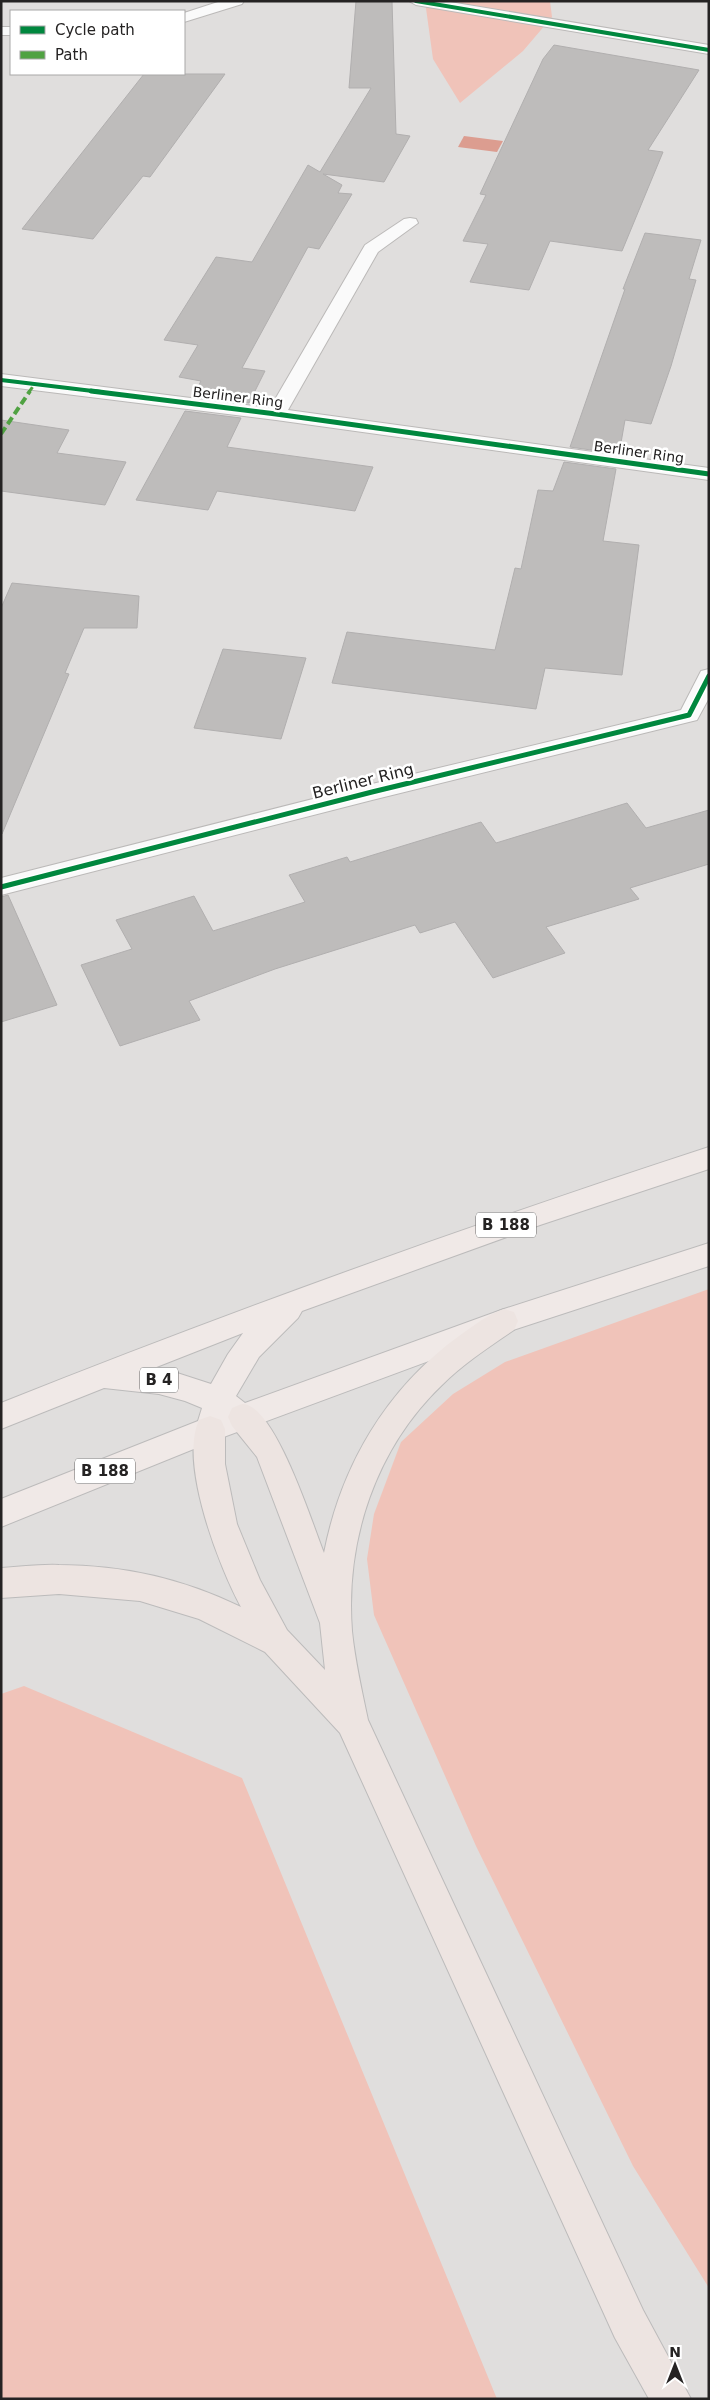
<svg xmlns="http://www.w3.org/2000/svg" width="710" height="2400" viewBox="0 0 710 2400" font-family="'DejaVu Sans',sans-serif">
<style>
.green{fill:#f0c3b9}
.water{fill:#dc9d90}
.building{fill:#bebcbb;stroke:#b1afaf}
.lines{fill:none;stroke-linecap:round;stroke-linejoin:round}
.minor-casing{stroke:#bbb9b8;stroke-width:2}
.primary-casing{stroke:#bcbbbb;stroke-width:2}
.trunk-casing{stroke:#bcbbbb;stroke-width:2}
.minor{fill:#fafafa;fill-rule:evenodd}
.primary{fill:#f0e9e7;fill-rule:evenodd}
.trunk{fill:#ede4e1;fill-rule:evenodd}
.quiet-far1{stroke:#50a242;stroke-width:3;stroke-dasharray:6 3;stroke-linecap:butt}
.quiet{stroke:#50a242;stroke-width:4;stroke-dasharray:8 4;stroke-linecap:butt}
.cycleway-far1-casing{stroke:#fff;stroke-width:5.5}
.cycleway-casing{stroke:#fff;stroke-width:8}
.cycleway-far1{stroke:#00873e;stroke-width:4}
.cycleway{stroke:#00873e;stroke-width:5}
.labels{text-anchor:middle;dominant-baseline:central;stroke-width:5;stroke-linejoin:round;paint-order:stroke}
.far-street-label{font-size:14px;fill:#252323;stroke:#fff}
.shield{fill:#fff;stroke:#666565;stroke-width:1}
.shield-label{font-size:15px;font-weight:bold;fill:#252323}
.street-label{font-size:16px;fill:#252323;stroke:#fff}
</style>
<rect width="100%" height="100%" fill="#e0dedd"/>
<!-- green -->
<path class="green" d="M425,1H550L552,17L523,51L460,103L433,59Z
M709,1289V2288L633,2166L476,1846L374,1615L367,1559L374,1514L401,1442L453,1394L505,1362Z
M24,1686L242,1778L497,2399H1V1694Z"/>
<!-- water -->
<path class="water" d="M464,136L503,141L497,152L458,147Z"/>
<!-- building -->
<path class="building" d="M356,1H392L396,134L410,136L384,182L323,174L342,185L338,193L352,194L319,249L308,247L242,368L265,371L249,403L193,396L201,381L179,377L198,345L164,340L216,257L252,262L308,165L320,172L371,88H349Z
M554,45L699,70L648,150L663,152L622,251L550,241L529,290L470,282L488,244L463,241L486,195L480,194L543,59Z
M144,74H225L150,177L143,176L93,239L22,229Z
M645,233L701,240L689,279L696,280L671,366L651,424L625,420L619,454L570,447L625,289H623Z
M185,411L241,418L227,447L373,467L355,511L217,491L208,510L136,500Z
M1,420L69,430L57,453L126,462L105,505L1,491Z
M564,462L616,469L603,541L639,545L622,675L545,668L536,709L332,683L347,632L495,650L515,568L521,569L538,490L553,491Z
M12,583L139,596L137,628H84L65,673L69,674L2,834L1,608Z
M223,649L306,658L281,739L194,728Z
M627,803L646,828L709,810V864L630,888L639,899L546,927L565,953L493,978L455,922L420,933L415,925L275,969L189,1001L200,1020L120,1046L81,965L132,949L116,920L194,896L213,931L305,902L289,875L347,857L350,862L481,822L496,843Z
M8,895L57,1005L1,1022V897Z"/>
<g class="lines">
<!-- minor casing -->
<g class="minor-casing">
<path id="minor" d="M221,1H244L242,4L184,22V13Z
M409,1H444L709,45V54L416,5Z
M1,27H11V35H1Z
M410,218L416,219L418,223L378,252L288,410L709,468V480L276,420L1,386V374L270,408L365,245L404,219Z
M709,669V698L697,720L372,800L1,895V878L372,784L681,710L701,671Z"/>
</g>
<!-- primary casing -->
<g class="primary-casing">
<path id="primary" d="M709,1147V1169L540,1225L302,1311L298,1318L259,1357L236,1396L245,1403L504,1309L709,1243V1266L510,1331L221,1438L1,1527V1499L198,1421L202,1408L185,1401L159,1394L104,1388L1,1429V1403C234,1310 470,1225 709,1147ZM243,1333L228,1354L211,1384L174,1372L154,1368Z"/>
</g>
<!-- trunk casing -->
<g class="trunk-casing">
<path id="trunk" d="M504,1309L514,1312L518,1321L514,1330C489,1347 463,1364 442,1385C376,1448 345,1540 352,1631C355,1661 362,1691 368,1720L643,2310L691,2399H649L615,2338L340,1733L265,1652L199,1619L140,1601L59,1594L1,1598V1568C20,1567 40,1564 59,1565C122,1565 184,1579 241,1607C219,1567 179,1463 199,1420L210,1416L221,1420L225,1429V1464L237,1524L260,1580L287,1630L325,1670L320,1623L257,1457L232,1426L228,1417L232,1408C235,1407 240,1404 243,1404C275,1405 313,1526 324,1553C341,1466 386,1389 459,1336C473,1326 487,1315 504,1309Z"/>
</g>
<!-- minor -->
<use href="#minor" class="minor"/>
<!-- primary -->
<use href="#primary" class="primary"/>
<!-- trunk -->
<use href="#trunk" class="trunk"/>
<!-- quiet-far1 -->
<path class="quiet-far1" d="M29,392L34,385"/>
<!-- quiet -->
<path class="quiet" d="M1,434L30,391"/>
<!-- cycleway-far1 casing -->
<g class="cycleway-far1-casing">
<path id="cycleway-far1" d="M416,1L709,50
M1,380L101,392"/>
</g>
<!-- cycleway casing -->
<g class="cycleway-casing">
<path id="cycleway" d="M91,391L276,414L709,474
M1,887L372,792L689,715L709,676"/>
</g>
<!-- cycleway-far1 -->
<use href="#cycleway-far1" class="cycleway-far1"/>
<!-- cycleway -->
<use href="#cycleway" class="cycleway"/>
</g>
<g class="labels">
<!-- far-street labels -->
<g class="far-street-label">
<text transform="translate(238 397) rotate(7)">Berliner Ring</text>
<text transform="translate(639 452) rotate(8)">Berliner Ring</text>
</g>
<!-- shield labels -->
<g class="shield">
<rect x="476" y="1212.5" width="60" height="25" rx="4"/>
<rect x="140" y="1367.5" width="38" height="25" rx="4"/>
<rect x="75" y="1458.5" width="60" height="25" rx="4"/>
</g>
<g class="shield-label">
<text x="506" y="1225">B 188</text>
<text x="159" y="1380">B 4</text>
<text x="105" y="1471">B 188</text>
</g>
<!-- street labels -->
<g class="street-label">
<text transform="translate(363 781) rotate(-14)">Berliner Ring</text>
</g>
</g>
<!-- border -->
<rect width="710" height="2400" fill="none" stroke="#252323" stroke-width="5"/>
<!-- legend -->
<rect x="10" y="10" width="175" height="65" fill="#ffffff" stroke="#a8a7a7"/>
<rect x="20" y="26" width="25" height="8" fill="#00873e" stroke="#a8a7a7"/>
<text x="55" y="35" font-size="15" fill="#252323">Cycle path</text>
<rect x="20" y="51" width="25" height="8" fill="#50a242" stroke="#a8a7a7"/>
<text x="55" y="60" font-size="15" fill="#252323">Path</text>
<!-- north arrow -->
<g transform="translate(675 2365)" stroke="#ffffff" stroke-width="4" paint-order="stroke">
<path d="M0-4L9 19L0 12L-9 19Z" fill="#252323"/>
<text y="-8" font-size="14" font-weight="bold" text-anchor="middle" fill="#252323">N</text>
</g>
</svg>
